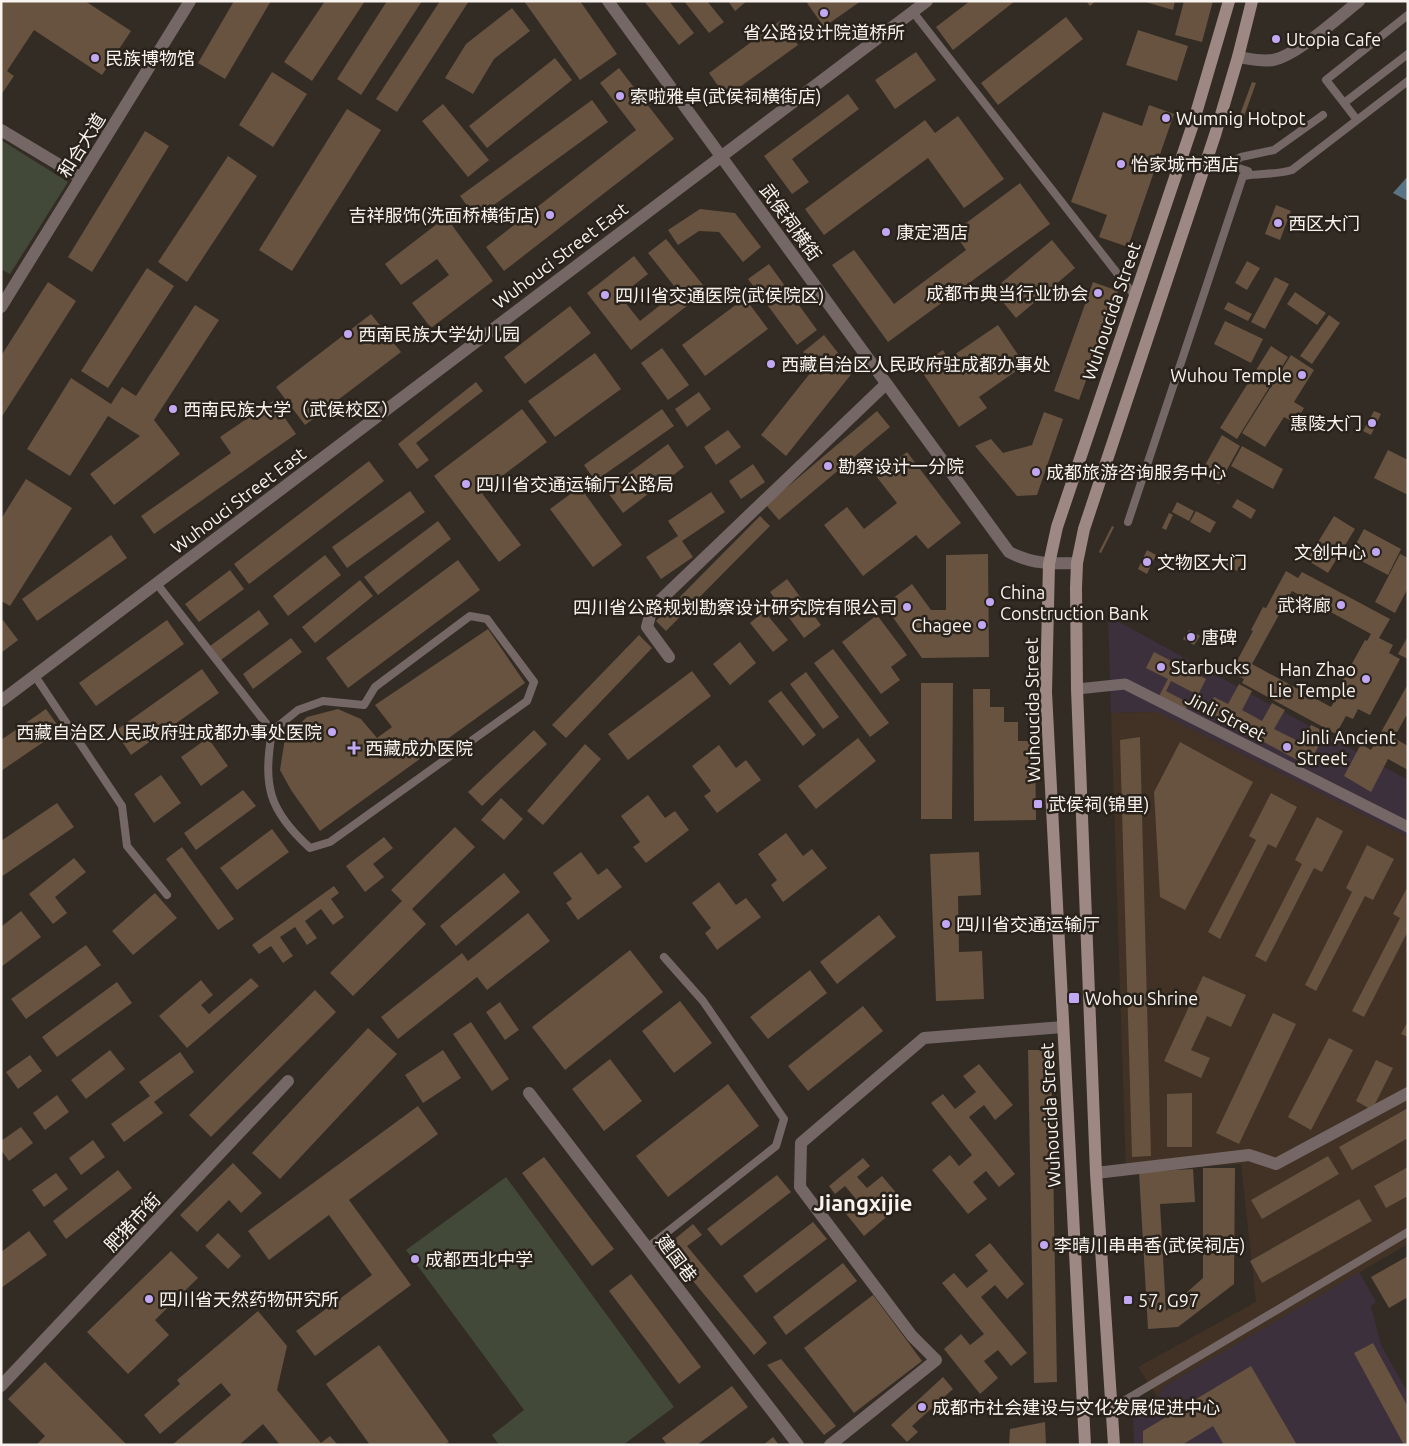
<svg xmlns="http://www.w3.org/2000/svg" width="1409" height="1446" viewBox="0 0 1409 1446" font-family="Ubuntu,'Noto Sans SC',sans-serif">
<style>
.commercial{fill:#3d303d}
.industrial{fill:#413225}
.green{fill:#434938}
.water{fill:#597585}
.building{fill:#67533f;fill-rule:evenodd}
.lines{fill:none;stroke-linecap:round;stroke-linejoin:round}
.service{stroke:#756765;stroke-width:8}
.pedestrian{stroke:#756765;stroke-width:11}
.minor{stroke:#756765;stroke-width:12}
.tertiary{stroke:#756765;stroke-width:12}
.secondary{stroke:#9e8884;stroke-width:12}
.poi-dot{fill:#c2a8f2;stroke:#29221b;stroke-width:2}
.labels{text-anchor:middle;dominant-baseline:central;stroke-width:5;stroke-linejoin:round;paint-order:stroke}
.poi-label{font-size:18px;fill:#f8f3ee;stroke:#29221b;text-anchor:start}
.street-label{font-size:18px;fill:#f8f3ee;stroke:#29221b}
.district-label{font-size:22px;font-weight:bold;fill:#f8f3ee;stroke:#29221b}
</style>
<rect width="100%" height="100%" fill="#332c24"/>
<!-- commercial -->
<path class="commercial" d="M1108,616L1408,780V837L1157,712L1111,713Z
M1359,1272L1376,1302L1371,1306L1381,1345L1408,1393V1445H1134L1133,1414L1158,1398L1163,1387Z"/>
<!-- industrial -->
<path class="industrial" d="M1157,712L1408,837V1244L1163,1387L1158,1398L1138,1367L1256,1302L1241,1164L1126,1172L1111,713Z"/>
<!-- green -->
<path class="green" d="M1,140L68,182L10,274L1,269Z
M506,1177L674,1407L623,1445H499L492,1435L524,1410L406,1250Z"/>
<!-- water -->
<path class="water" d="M1408,176V201L1393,193Z"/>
<!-- building -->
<path class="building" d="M1,1H85L131,31L102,75L34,30L7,71L14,76L1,95Z
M234,1H271L225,79L198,63Z
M325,1H365L312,81L284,62Z
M387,1H422L361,95L337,79Z
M440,1H469L397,112L376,99Z
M524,1H580L617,54L580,80Z
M644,1H669L694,33L679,45Z
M684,1H707L724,22L709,33Z
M728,1H747L735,11Z
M809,1H861L824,27L807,3Z
M970,1H1015L953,50L936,27Z
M1086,1H1096L1090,6Z
M1142,1H1175L1173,10Z
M1184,1H1213L1202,42L1175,35Z
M512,8L530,31L494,59L473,94L445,78L466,44Z
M1066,17L1083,39L998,105L981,83Z
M780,21L798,45L726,97L709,73Z
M1138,30L1188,46L1177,81L1126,65Z
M916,52L936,80L895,109L875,80Z
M555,58L572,80L487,148L469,126Z
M619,68L674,139L504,271L486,247L636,130L600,83Z
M272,72L307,94L273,147L239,125Z
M1252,82L1256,83L1243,119L1239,117Z
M848,94L859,109L792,159L809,182L792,194L764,156Z
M592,100L608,122L476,218L460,196Z
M443,104L489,160L468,177L422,121Z
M1149,105L1174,114L1128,247L1099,237L1107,215L1071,202L1103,112L1142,126Z
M347,109L381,130L292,271L259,250Z
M958,116L1004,179L964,208L928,158L824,235L805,209L925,120L935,133Z
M145,131L169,146L92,272L68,257Z
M228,156L257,176L187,282L158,262Z
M1020,183L1050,224L888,342L832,265L854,250L894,304L966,250L954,232Z
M1276,205L1291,211L1280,240L1265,234Z
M700,209L735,213L761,247L743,262L719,232L699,231L678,245L668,230Z
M446,217L493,281L431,328L412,303L449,275L437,259L401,285L385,264Z
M666,239L707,290L631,350L587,293L634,256L648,274L620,296L640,321L678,291L648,253Z
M1052,240L1075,268L1016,318L993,290Z
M1247,261L1260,268L1247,290L1235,283Z
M769,264L817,330L797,345L748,279Z
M147,268L174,286L108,388L81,371Z
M1275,277L1289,284L1265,329L1251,322Z
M48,282L76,301L1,418V356Z
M1093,282L1118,291L1079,400L1054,391Z
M1295,292L1326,313L1317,325L1287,304Z
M745,298L768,329L705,376L682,345Z
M1228,302L1252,314L1248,321L1224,309Z
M195,305L219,320L154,420L180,454L114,505L90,474L140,436L108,416L70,476L27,449L71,378L111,404L122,387L136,396Z
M570,306L591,333L525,384L504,357Z
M371,314L401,352L305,425L276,387Z
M1329,315L1340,323L1312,364L1300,356Z
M1225,321L1263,339L1251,363L1214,344Z
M998,325L1025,365L979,397L987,408L959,427L918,366L943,350L948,359Z
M824,335L853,372L786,456L761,435L815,367L803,352Z
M1271,346L1288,357L1237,439L1220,428Z
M662,348L689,385L668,400L641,363Z
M595,353L621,389L555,437L528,401Z
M1291,355L1314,370L1294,402L1304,408L1295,423L1284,417L1265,447L1242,433Z
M476,382L483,391L416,443L429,460L417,469L398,444Z
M699,392L711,409L687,427L675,409Z
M273,401L296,434L154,534L141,516L231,453L220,437Z
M522,409L547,442L481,492L521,545L499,562L434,476Z
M662,409L674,426L595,481L584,465Z
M877,411L890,427L779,520L766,505Z
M1374,411L1381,414L1371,435L1363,431Z
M1044,412L1063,419L1037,495L1017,496L975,446L991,439L1003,453L1032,445Z
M728,430L741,447L716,465L704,447Z
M1222,435L1240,446L1219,484L1200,474Z
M668,444L684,467L623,513L606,490Z
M1242,446L1283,469L1273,489L1231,466Z
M1388,450L1408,460V495L1374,478Z
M907,452L961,523L928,549L916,535L863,576L824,525L847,507L864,529L897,503L876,476Z
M369,461L384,481L249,584L234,564Z
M753,464L765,482L741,499L729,481Z
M26,479L72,508L10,606L1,601V519Z
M580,487L622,545L593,567L550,509Z
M410,491L425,512L347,568L332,547Z
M711,492L725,512L682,541L693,557L661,579L646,557L678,536L668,521Z
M1237,499L1256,510L1251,519L1232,507Z
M1177,502L1194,511L1189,521L1172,512Z
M1196,511L1216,522L1210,533L1190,522Z
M1169,513L1173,515L1166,530L1162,528Z
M760,516L770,526L666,631L656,621Z
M1334,516L1355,529L1328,573L1307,560Z
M438,521L451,539L378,595L364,577Z
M1112,526L1114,527L1101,553L1099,552Z
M1364,529L1401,549L1388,575L1350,555Z
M111,535L127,558L37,621L22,599Z
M1147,550L1156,555L1147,574L1138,569Z
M988,554L989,657L922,658L884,605L912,584L931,610H946V555Z
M1233,554L1244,559L1237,571L1226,565Z
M1400,554L1408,558V588L1395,613L1375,602Z
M325,555L341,575L288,616L273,596Z
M458,560L480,590L348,688L326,658Z
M230,570L244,589L199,622L185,604Z
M1286,571L1298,578L1302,572L1390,619L1379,638L1393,645L1389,653L1400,659L1370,715L1358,709L1353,719L1346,716L1336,734L1242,683L1244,679L1231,672L1253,631L1251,630L1263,607L1266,608ZM1292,591L1371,634L1367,641L1365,640L1334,696L1337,697L1331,707L1252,664Z
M787,579L821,625L804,638L770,592Z
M360,580L373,596L315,643L302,627Z
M259,610L269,624L221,660L210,646Z
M764,611L788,640L773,652L750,623Z
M877,615L907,655L891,667L900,680L881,694L842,642Z
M3,620L18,640L1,653V622Z
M167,620L184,644L96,706L79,683Z
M488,629L525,683L320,831L291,790L280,770L285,738L307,717L338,709L361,719L377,738L392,727L375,705Z
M1189,630L1200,636L1194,645L1183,639Z
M639,635L652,648L566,738L552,725Z
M1408,636V659L1398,654Z
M291,638L302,652L253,689L243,674Z
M740,642L756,663L730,685L713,664Z
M833,649L889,723L870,737L814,663Z
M1154,652L1206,679L1198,695L1171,681L1166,691L1189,703L1185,711L1158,698L1168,679L1146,668Z
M202,669L219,693L131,755L115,731Z
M692,671L711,696L628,760L608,734Z
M806,672L839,717L823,729L790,684Z
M921,683H953L952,819H921Z
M1239,684L1252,691L1242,710L1262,721L1272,703L1285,710L1274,729L1302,743L1311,725L1326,732L1308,766L1207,711L1214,697L1228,704Z
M1408,684V717L1406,716L1394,738L1408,746V770L1388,759L1371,792L1344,776L1361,744L1371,750Z
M973,689H990V707H1004V722H1018V741H1035L1036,820L974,821Z
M781,691L816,735L803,746L768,701Z
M46,709L61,730L1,771V740Z
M534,730L547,744L482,806L468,792Z
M1140,737L1151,1156L1132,1157L1120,740Z
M208,738L228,766L201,786L181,757Z
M858,738L876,761L816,809L798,786Z
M1180,742L1253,782L1185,910L1160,897L1154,792Z
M585,744L601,759L543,825L527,811Z
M719,745L736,768L746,760L761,780L717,813L704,796L711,791L692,766Z
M161,775L181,803L154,823L134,794Z
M243,790L256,806L196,850L184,833Z
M1271,793L1297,807L1276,848L1268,844L1220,939L1208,932L1256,840L1249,836Z
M648,795L665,818L675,811L689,830L646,863L633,847L640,842L621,816Z
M501,798L523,819L504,840L481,820Z
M57,803L74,827L1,877V841Z
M1317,817L1343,831L1322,872L1314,868L1266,962L1255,956L1302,864L1295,860Z
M455,827L475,847L412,909L426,924L353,996L330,973L402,901L391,890Z
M272,829L289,852L237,890L220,868Z
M786,833L803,856L812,849L827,868L783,902L771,885L777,880L758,854Z
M384,837L393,848L373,864L384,877L365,892L346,866Z
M1367,845L1394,859L1373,900L1365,896L1316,991L1305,985L1352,892L1346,888Z
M182,847L234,919L218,930L166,859Z
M581,852L598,875L607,868L622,887L578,920L566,903L572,899L553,873Z
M979,852L981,895L958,896L959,952L982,951L984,999L936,1001L930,854Z
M74,858L86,872L55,897L67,913L53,924L29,894Z
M504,873L520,892L456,946L440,926Z
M719,882L736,905L746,898L761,917L717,950L705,933L711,928L692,903Z
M334,886L339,893L331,899L344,917L333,925L321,909L305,921L317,938L307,945L295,927L280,937L293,956L283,963L271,946L259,954L252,945Z
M1408,886V931L1364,1017L1352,1011L1400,918L1393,914Z
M155,893L177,918L133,955L112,931Z
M21,911L41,937L1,967V927Z
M528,913L550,941L487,990L477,977L398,1039L381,1017L462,953L468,961Z
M879,915L896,937L837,984L820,962Z
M86,945L101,965L26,1019L11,999Z
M630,950L663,992L565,1070L532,1027Z
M810,970L827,993L768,1039L750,1017Z
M1203,976L1246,995L1231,1027L1207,1016L1191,1050L1210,1058L1201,1078L1164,1061Z
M251,978L259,986L187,1048L159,1016L201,980L213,995L201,1005L209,1014Z
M117,982L132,1003L57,1057L42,1037Z
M315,990L336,1012L211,1137L189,1115Z
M680,1001L712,1043L674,1073L642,1031Z
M500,1002L519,1030L505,1040L486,1012Z
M863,1006L883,1031L808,1091L788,1066Z
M1273,1013L1296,1024L1239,1144L1216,1133Z
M1408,1021V1037L1401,1034Z
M471,1022L509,1079L492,1091L453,1034Z
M368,1028L397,1054L280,1179L252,1153Z
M1329,1038L1353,1050L1311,1130L1288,1117Z
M110,1050L125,1069L86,1099L71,1080Z
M443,1050L461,1078L423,1103L405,1075Z
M1028,1050H1051L1057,1382L1034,1383Z
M180,1052L194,1072L154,1102L163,1113L124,1142L111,1124L150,1096L139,1082Z
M30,1055L42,1071L18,1089L6,1072Z
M610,1059L642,1101L604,1131L572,1089Z
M1376,1060L1393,1068L1372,1110L1356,1101Z
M979,1064L1013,1105L995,1120L984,1105L969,1117L1015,1174L999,1187L986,1171L973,1182L987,1199L968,1214L932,1170L950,1155L959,1166L972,1155L931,1103L943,1094L955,1109L976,1092L963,1076Z
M728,1084L759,1126L668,1197L636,1156Z
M1192,1093V1147H1167V1094Z
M57,1095L69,1112L45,1130L33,1113Z
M418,1106L438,1134L349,1200L411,1285L315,1356L296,1331L372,1275L329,1215L269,1260L248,1231Z
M1408,1108V1138L1352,1170L1339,1147Z
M21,1127L33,1143L9,1161L1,1150V1141Z
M93,1140L105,1157L81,1175L69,1158Z
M1328,1156L1339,1174L1262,1219L1251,1200Z
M544,1157L614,1249L592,1266L522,1173Z
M863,1158L870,1166L857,1177L867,1188L882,1176L904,1202L864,1236L843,1210L856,1199L845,1186L835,1194L829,1186Z
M233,1163L262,1193L241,1213L229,1200L197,1232L180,1215Z
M1408,1167V1196L1386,1208L1374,1186Z
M1203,1168H1235L1234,1284L1178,1327L1148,1329L1139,1172L1193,1169L1195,1202L1160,1204L1166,1311L1203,1278Z
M118,1170L132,1188L66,1239L53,1221Z
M56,1173L68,1189L44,1207L32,1190Z
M777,1175L791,1192L721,1246L707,1229Z
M1359,1199L1372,1221L1262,1283L1250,1261Z
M813,1222L827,1239L756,1293L743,1276Z
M693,1224L702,1235L687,1246L767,1343L754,1355L665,1247Z
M29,1231L47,1255L1,1288V1252Z
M218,1233L241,1256L228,1269L205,1246Z
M990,1243L1024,1284L1007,1299L995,1285L981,1297L1027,1353L1011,1366L998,1350L984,1361L998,1378L980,1394L944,1349L961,1334L970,1345L984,1334L942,1283L954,1273L967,1288L988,1271L975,1255Z
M171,1251L198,1278L155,1320L169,1335L128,1374L87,1332Z
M1408,1256V1297L1389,1308L1371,1277Z
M843,1263L857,1281L786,1335L773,1317Z
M631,1274L701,1367L679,1384L609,1291Z
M873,1295L922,1361L854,1413L804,1348Z
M258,1311L287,1346L277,1390L321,1443L330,1436L338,1445H280L263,1424L239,1445H172L231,1395L221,1383L160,1434L144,1415L180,1384L177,1380Z
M1373,1343L1408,1407V1445H1404L1354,1353Z
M379,1345L449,1442L444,1445H370L326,1384Z
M781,1359L836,1426L824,1435L767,1365Z
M45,1362L127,1445H36L45,1436L8,1399Z
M1251,1366L1297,1445H1224L1213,1426L1182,1445H1143V1431Z
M943,1377L953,1389L912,1426L918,1432L907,1442L891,1425Z
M732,1386L748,1407L697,1445H667L662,1438Z
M1045,1422L1046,1445H1009L1010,1429Z
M773,1437L779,1445H763Z"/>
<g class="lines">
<!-- service -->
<path class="service" d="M913,12L1135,296
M1344,103L1326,80L1408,15
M1357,120L1344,103L1408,54
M1207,158L1248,171L1243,176C1260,173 1275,175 1292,170L1408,81
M1228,165L1241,157L1274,150L1323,115
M1128,522L1243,176
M157,584L272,731C263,786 268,810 310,848L330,842L527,701L534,682L487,619L470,616L375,687L364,705L323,701L298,710L272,731
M35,676L122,806L127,846L167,895
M647,1248L776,1146L784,1119L703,1001L664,957
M1112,1408L1408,1232"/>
<!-- pedestrian -->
<path class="pedestrian" d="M1077,689L1125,684L1408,827"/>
<!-- minor -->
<path class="minor" d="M608,1L1009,552C1031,564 1052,564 1077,563
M1238,57C1250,59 1261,62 1273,60C1296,56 1339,17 1359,1
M1,130L81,178
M1,307L190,1
M669,657L647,627L652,608L886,384
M529,1093L798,1445
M1096,1173L1249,1155L1276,1164L1408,1093
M1,1386L288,1081
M830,1445L936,1360L912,1336L800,1187L801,1143L924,1038L1063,1027"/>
<!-- tertiary -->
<path class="tertiary" d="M1,701L927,1"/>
<!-- secondary -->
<path class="secondary" d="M1085,1445L1046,692L1049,564L1057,527L1192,127L1229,1
M1114,1445L1096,1173L1077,689L1076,588L1077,563L1084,529L1215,135L1238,57L1252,1"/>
</g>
<!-- markers -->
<g class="poi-dot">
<circle cx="824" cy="13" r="5"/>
<circle cx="1276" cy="39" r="5"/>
<circle cx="95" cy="58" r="5"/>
<circle cx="620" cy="96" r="5"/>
<circle cx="1166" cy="118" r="5"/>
<circle cx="1121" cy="164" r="5"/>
<circle cx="550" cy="215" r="5"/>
<circle cx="1278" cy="223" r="5"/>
<circle cx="886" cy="232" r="5"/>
<circle cx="1098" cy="293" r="5"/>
<circle cx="605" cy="295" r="5"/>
<circle cx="348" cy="334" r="5"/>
<circle cx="771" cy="364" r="5"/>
<circle cx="1302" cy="375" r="5"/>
<circle cx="173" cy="409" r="5"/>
<circle cx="1372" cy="423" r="5"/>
<circle cx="828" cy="466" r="5"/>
<circle cx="1036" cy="472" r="5"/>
<circle cx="466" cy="484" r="5"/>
<circle cx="1376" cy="552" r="5"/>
<circle cx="1147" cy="562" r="5"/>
<circle cx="990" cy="602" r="5"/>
<circle cx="1341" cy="605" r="5"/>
<circle cx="907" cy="607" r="5"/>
<circle cx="982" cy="625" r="5"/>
<circle cx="1191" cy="637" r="5"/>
<circle cx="1161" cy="667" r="5"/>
<circle cx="1366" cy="679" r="5"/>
<circle cx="332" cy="732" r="5"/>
<circle cx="1287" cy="747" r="5"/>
<path d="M351.5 740.5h5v5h5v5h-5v5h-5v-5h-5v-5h5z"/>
<rect x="1033" y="799" width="10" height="10" rx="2.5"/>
<circle cx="946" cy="924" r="5"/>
<rect x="1068" y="992" width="12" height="12" rx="2.5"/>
<circle cx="1044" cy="1245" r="5"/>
<circle cx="415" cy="1259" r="5"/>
<circle cx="149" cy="1299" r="5"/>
<rect x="1123" y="1295" width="10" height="10" rx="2.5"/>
<circle cx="922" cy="1407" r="5"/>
</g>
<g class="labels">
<!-- poi labels -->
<g class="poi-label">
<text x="824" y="32" text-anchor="middle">省公路设计院道桥所</text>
<text x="1286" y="39">Utopia Cafe</text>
<text x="105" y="58">民族博物馆</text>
<text x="630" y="96">索啦雅卓(武侯祠横街店)</text>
<text x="1176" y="118">Wumnig Hotpot</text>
<text x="1131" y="164">怡家城市酒店</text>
<text x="540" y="215" text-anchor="end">吉祥服饰(洗面桥横街店)</text>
<text x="1288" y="223">西区大门</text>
<text x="896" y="232">康定酒店</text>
<text x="1088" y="293" text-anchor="end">成都市典当行业协会</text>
<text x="615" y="295">四川省交通医院(武侯院区)</text>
<text x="358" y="334">西南民族大学幼儿园</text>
<text x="781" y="364">西藏自治区人民政府驻成都办事处</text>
<text x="1292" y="375" text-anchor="end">Wuhou Temple</text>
<text x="183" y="409">西南民族大学（武侯校区）</text>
<text x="1362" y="423" text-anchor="end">惠陵大门</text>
<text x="838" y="466">勘察设计一分院</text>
<text x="1046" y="472">成都旅游咨询服务中心</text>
<text x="476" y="484">四川省交通运输厅公路局</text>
<text x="1366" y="552" text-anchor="end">文创中心</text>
<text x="1157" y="562">文物区大门</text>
<text x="1000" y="592">China<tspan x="1000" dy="21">Construction Bank</tspan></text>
<text x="1331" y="605" text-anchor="end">武将廊</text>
<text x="897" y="607" text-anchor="end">四川省公路规划勘察设计研究院有限公司</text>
<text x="972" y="625" text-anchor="end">Chagee</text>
<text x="1201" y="637">唐碑</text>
<text x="1171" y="667">Starbucks</text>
<text x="1356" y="669" text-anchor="end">Han Zhao<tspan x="1356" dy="21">Lie Temple</tspan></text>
<text x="322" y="732" text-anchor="end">西藏自治区人民政府驻成都办事处医院</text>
<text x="1297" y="737">Jinli Ancient<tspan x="1297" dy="21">Street</tspan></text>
<text x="365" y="748">西藏成办医院</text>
<text x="1048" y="804">武侯祠(锦里)</text>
<text x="956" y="924">四川省交通运输厅</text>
<text x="1085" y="998">Wohou Shrine</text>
<text x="1054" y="1245">李晴川串串香(武侯祠店)</text>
<text x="425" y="1259">成都西北中学</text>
<text x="159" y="1299">四川省天然药物研究所</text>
<text x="1138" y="1300">57, G97</text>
<text x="932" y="1407">成都市社会建设与文化发展促进中心</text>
</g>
<!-- street labels -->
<g class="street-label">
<text transform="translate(81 145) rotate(-58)">和合大道</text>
<text transform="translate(791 222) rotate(54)">武侯祠横街</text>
<text transform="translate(560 255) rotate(-37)">Wuhouci Street East</text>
<text transform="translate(1111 311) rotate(-71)">Wuhoucida Street</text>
<text transform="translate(238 500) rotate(-37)">Wuhouci Street East</text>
<text transform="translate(1032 710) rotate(-91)">Wuhoucida Street</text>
<text transform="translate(1226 716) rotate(27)">Jinli Street</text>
<text transform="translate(1050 1115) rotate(-93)">Wuhoucida Street</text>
<text transform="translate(132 1222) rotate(-47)">肥猪市街</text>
<text transform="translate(677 1258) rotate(53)">建国巷</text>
</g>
<!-- district labels -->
<g class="district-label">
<text x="863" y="1202">Jiangxijie</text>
</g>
</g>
<!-- border -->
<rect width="1409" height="1446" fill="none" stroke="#f8f3ee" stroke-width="5"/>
</svg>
